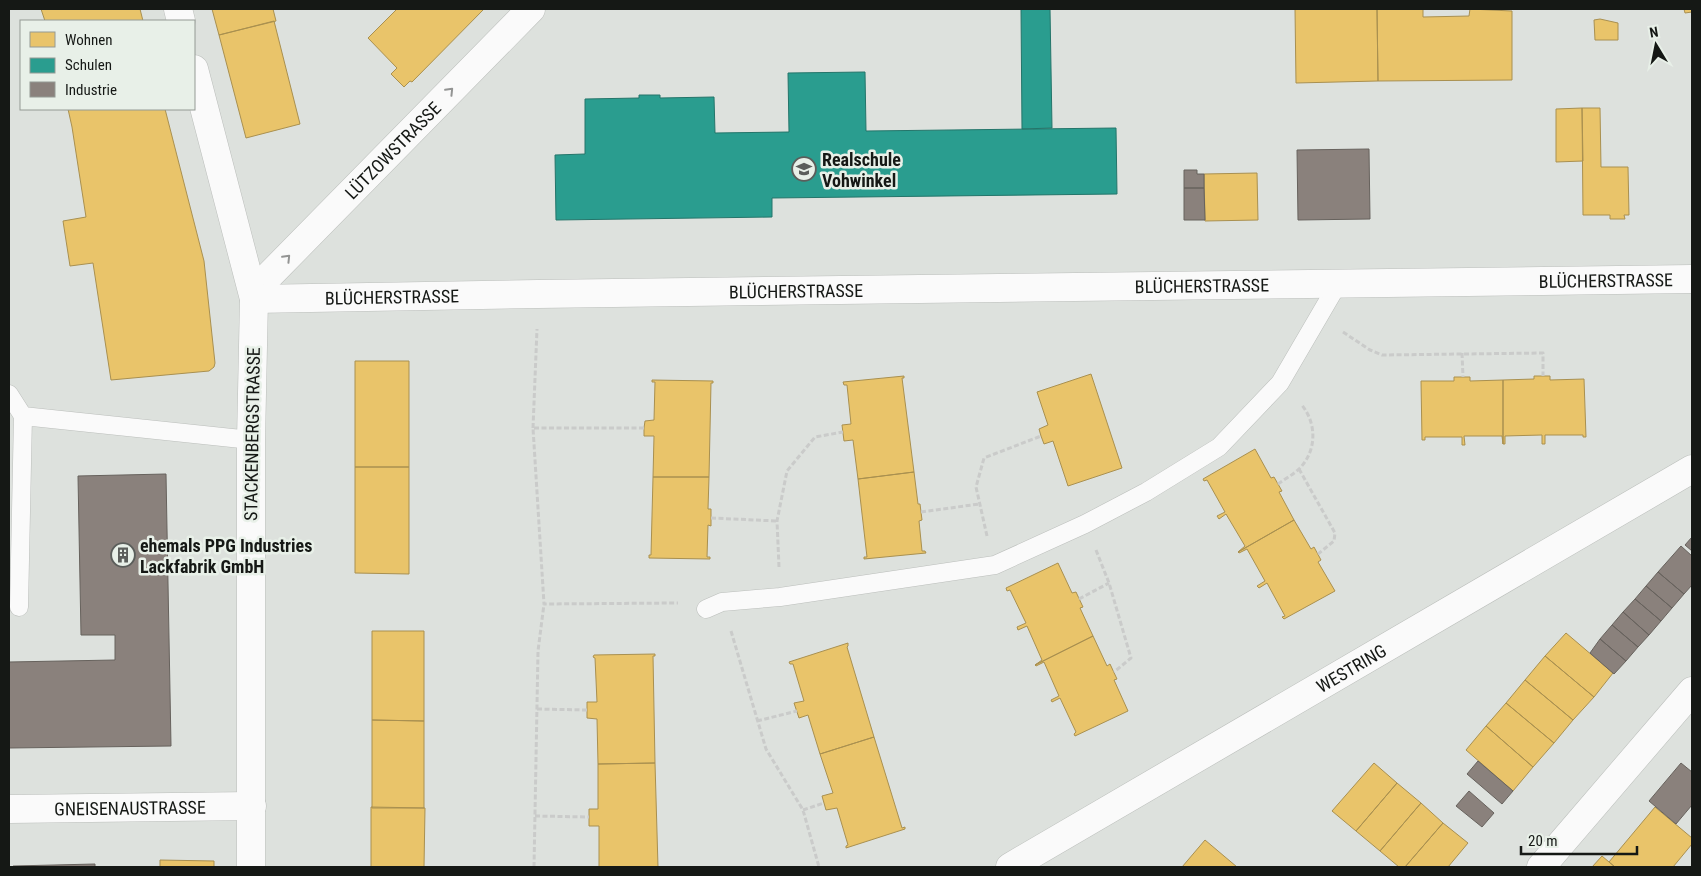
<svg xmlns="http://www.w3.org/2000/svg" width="1701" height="876" viewBox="0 0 1701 876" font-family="'Roboto Condensed',sans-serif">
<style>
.homes{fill:#e9c46a;stroke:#a99050}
.schools{fill:#2a9d8f;stroke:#24756a}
.industry{fill:#8a817c;stroke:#67625d}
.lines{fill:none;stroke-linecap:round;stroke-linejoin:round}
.service-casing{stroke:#bbbebb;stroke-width:19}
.minor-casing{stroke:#bbbebb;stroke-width:29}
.primary-casing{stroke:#bbbebb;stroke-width:29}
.path{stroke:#cacbca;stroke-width:3;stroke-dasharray:5 2.5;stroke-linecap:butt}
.service{stroke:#fafafa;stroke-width:18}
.minor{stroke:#fafafa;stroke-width:28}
.primary{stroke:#fafafa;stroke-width:28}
.oneway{stroke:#939493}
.labels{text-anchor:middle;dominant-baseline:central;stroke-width:5;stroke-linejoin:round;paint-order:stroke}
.street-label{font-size:18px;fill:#151815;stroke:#e8f0e8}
.poi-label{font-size:18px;font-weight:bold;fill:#151815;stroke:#e8f0e8;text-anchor:start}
</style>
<rect width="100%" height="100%" fill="#dde1dd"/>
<!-- homes -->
<path class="homes" d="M41,9H140L143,21H45Z
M212,9H273L276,21L219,35Z
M397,9H484L412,82L410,81L404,87L391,74L397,68L368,38Z
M1295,9H1377L1378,81L1296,83Z
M1377,9H1423V17L1469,16L1470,9L1512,11V80L1378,81Z
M1684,9H1692V12L1685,13Z
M1600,19L1618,23V40H1595L1594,20Z
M274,21L300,124L246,138L219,35Z
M1582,108L1583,161L1556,162V109Z
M1582,108H1600L1601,167H1628L1629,215H1624L1625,219H1610V215H1583Z
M68,109H165L204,261L215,363L214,367L209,371L111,380L93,263L70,266L63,221L86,217L72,127Z
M1257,173L1258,220L1205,221L1204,174Z
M355,361H409V467H355Z
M1091,374L1122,468L1068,486L1053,441L1044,444L1041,436L1039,429L1048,425L1037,392Z
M904,376V378H902L914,472L858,479L853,440L844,441L842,425L851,424L847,385H844L843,382Z
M1534,376H1550V380L1584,379L1586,437H1583V435H1545V444H1542V435L1505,436V444H1503V380L1534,379Z
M1454,377H1470V381L1503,380V444L1502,436H1464L1465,445H1462V437H1425V440H1422L1421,381H1454Z
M652,380L713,381V383H711L709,477H653L654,436H644V428L645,421L654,420L655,382H652Z
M1255,449L1271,478L1274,477L1282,491L1279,492L1294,520L1238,552L1245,546L1226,514L1219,519L1217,516L1225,512L1207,480L1204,481L1203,479Z
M355,467H409V574L355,573Z
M914,472L918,504H920L922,520L919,521L922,551H925L926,553L864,559V557H867L858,479Z
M653,477H709L708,509H711V526L708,525L707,557H710V559L649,558V555H651Z
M1294,520L1311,549L1314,547L1321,560L1318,562L1335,591L1284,619L1282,617L1285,616L1267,583L1259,588L1257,586L1265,581L1247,549L1239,553L1238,552Z
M1058,563L1072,593L1076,592L1083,607L1080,608L1093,636L1035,665L1042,660L1027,626L1018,630L1017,627L1026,623L1010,590L1007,591L1006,588Z
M372,631H424V721L372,720Z
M1566,633L1613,673L1594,697L1545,656Z
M1093,636L1107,666L1110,664L1117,679L1114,680L1128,711L1075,736L1074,734L1076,732L1060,698L1052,702L1051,700L1059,696L1044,662L1036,666L1035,665Z
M848,643V646L847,647L874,737L820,754L808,715L799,718L794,703L804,701L793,664H790L789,662Z
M655,654V656H653L655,763L598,764L597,719L587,718V702H597L595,658L593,657L594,655Z
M1545,656L1594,697L1573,720L1525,680Z
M1525,680L1573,720L1554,743L1506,703Z
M1506,703L1554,743L1533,767L1486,726Z
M372,720L424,721V808H372Z
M1486,726L1533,767L1513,791L1466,750Z
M874,737L902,828L905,827V829L846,848V846L848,845L837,808L826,810L822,796L833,793L820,754Z
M655,763L658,867H599V826H589V809H598V764Z
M1374,763L1397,783L1356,831L1332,811Z
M1397,783L1421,803L1380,851L1356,831Z
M1421,803L1443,823L1405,867H1399L1380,851Z
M371,807L425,808L424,867H371Z
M1655,807L1692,838V844L1673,867H1615L1609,862Z
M1443,823L1468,843L1448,867H1405Z
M1205,840L1237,867H1182Z
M1602,856L1609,862L1615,867H1592Z
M160,860L214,861V867H160Z"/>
<!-- schools -->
<path class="schools" d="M1021,9H1050L1052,128L1022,129Z
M865,72L866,131L1116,128L1117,194L772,198V217L556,220L555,155L585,154V99L639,98V95H660V98L714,97L715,133L789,132L788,73Z"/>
<!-- industry -->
<path class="industry" d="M1369,149L1370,219L1298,220L1297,150Z
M1184,170H1197V174H1204V188H1184Z
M1184,188H1204L1205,220H1184Z
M166,474L171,746L9,748V662L115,660V635H81L78,476Z
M1692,537V551L1685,545Z
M1681,546L1692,556V585L1684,594L1658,572Z
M1658,572L1684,594L1672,608L1646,586Z
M1646,586L1672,608L1661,621L1635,599Z
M1635,599L1661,621L1649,635L1623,612Z
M1623,612L1649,635L1638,647L1612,625Z
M1612,625L1638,647L1626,661L1600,639Z
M1600,639L1626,661L1614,674L1590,653Z
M1478,761L1513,791L1502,804L1467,774Z
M1681,763L1692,772V805L1676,824L1649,801Z
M1469,791L1494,813L1482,827L1456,806Z
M95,864V867H13V866Z"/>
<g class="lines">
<!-- service casing -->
<g class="service-casing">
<path id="service" d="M9,394L23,416L19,607
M23,416L251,440
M706,609L722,602L780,597L995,565L1085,524L1146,492L1219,447L1280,383L1339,282"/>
</g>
<!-- minor casing -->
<g class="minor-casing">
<g id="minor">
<path d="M178,9L181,21"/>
<path d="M194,69L254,299L251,440V867"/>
<path id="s1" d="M253,292L531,9"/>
<path id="s2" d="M254,299L538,294L1692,279"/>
<path id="s3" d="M9,809L252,806"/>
<path d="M1541,867L1692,691"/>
</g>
</g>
<!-- primary casing -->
<g class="primary-casing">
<g id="primary">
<path id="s4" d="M1010,867L1692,469"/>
</g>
</g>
<!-- path -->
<path class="path" d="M1343,332L1370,350L1382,355L1543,353V376
M1462,353L1463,377
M533,428L537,329
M644,428H533L544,604L678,603
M1299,469L1335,533L1334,541L1318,554
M1278,484C1285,479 1294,474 1300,468C1317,450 1317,423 1301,404
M921,512L979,504
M711,518L777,521
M987,536L976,487L984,458L1041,436
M1096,550L1109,583L1131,658L1114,672
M779,567L777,521L787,471L815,437L843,432
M1079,599L1109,583
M731,631L766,749L803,810L819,867
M537,709L587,710
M757,721L797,711
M803,810L824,803
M535,816L589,817
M534,867L538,651L544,604"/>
<!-- service -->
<use href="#service" class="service"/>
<!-- minor -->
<use href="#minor" class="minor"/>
<!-- primary -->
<use href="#primary" class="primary"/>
</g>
<!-- one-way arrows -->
<defs><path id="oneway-chevron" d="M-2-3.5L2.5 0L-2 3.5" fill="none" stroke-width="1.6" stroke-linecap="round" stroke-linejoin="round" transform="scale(1.25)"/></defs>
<g class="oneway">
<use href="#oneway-chevron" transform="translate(450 91) rotate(-46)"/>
<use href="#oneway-chevron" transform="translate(287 258) rotate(-46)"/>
</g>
<!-- icons -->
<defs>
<g id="school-ring" transform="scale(1.25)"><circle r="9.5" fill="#e8f0e8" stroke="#5b5e5b" stroke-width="1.5"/><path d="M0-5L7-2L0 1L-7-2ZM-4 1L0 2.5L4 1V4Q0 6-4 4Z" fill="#5b5e5b"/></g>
<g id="building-ring" transform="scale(1.25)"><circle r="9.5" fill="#e8f0e8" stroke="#5b5e5b" stroke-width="1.5"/><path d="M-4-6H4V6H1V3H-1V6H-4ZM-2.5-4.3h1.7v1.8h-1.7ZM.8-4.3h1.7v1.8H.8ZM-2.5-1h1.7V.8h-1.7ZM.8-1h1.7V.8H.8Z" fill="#5b5e5b"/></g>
</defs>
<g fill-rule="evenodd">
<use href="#school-ring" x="804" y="169"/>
<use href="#building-ring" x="123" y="555"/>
</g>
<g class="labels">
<!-- street labels -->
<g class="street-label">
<text stroke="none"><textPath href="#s1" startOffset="199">LÜTZOWSTRASSE</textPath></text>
<text stroke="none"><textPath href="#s2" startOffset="1352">BLÜCHERSTRASSE</textPath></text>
<text stroke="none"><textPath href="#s2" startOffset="948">BLÜCHERSTRASSE</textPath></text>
<text stroke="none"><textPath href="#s2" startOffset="542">BLÜCHERSTRASSE</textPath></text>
<text stroke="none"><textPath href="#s2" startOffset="138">BLÜCHERSTRASSE</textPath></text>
<text transform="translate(252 434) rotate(-89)">STACKENBERGSTRASSE</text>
<text stroke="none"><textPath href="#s4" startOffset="395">WESTRING</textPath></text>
<text stroke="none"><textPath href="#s3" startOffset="121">GNEISENAUSTRASSE</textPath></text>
</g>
<!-- poi labels -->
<g class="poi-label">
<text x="822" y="159">Realschule<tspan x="822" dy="21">Vohwinkel</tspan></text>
<text x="140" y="545">ehemals PPG Industries<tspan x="140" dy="21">Lackfabrik GmbH</tspan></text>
</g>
</g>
<!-- border -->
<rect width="1701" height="876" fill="none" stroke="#151815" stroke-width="20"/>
<!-- legend -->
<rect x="20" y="20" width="175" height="90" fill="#e8f0e8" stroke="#949a94"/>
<rect x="30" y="32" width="25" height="15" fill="#e9c46a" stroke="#949a94"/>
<text x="65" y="45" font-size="15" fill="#151815">Wohnen</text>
<rect x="30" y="58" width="25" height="15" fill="#2a9d8f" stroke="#949a94"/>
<text x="65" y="70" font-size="15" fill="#151815">Schulen</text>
<rect x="30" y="82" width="25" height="15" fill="#8a817c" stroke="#949a94"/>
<text x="65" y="95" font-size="15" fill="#151815">Industrie</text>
<!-- north arrow -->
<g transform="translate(1656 45) rotate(350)" stroke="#e8f0e8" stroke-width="4" paint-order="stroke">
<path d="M0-4L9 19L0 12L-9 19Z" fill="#151815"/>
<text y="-8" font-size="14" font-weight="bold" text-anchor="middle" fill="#151815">N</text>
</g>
<!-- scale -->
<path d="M1521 846v8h116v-8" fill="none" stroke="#151815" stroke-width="2.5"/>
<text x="1528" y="846" font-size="15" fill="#151815" stroke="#e8f0e8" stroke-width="4" paint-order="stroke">20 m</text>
</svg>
